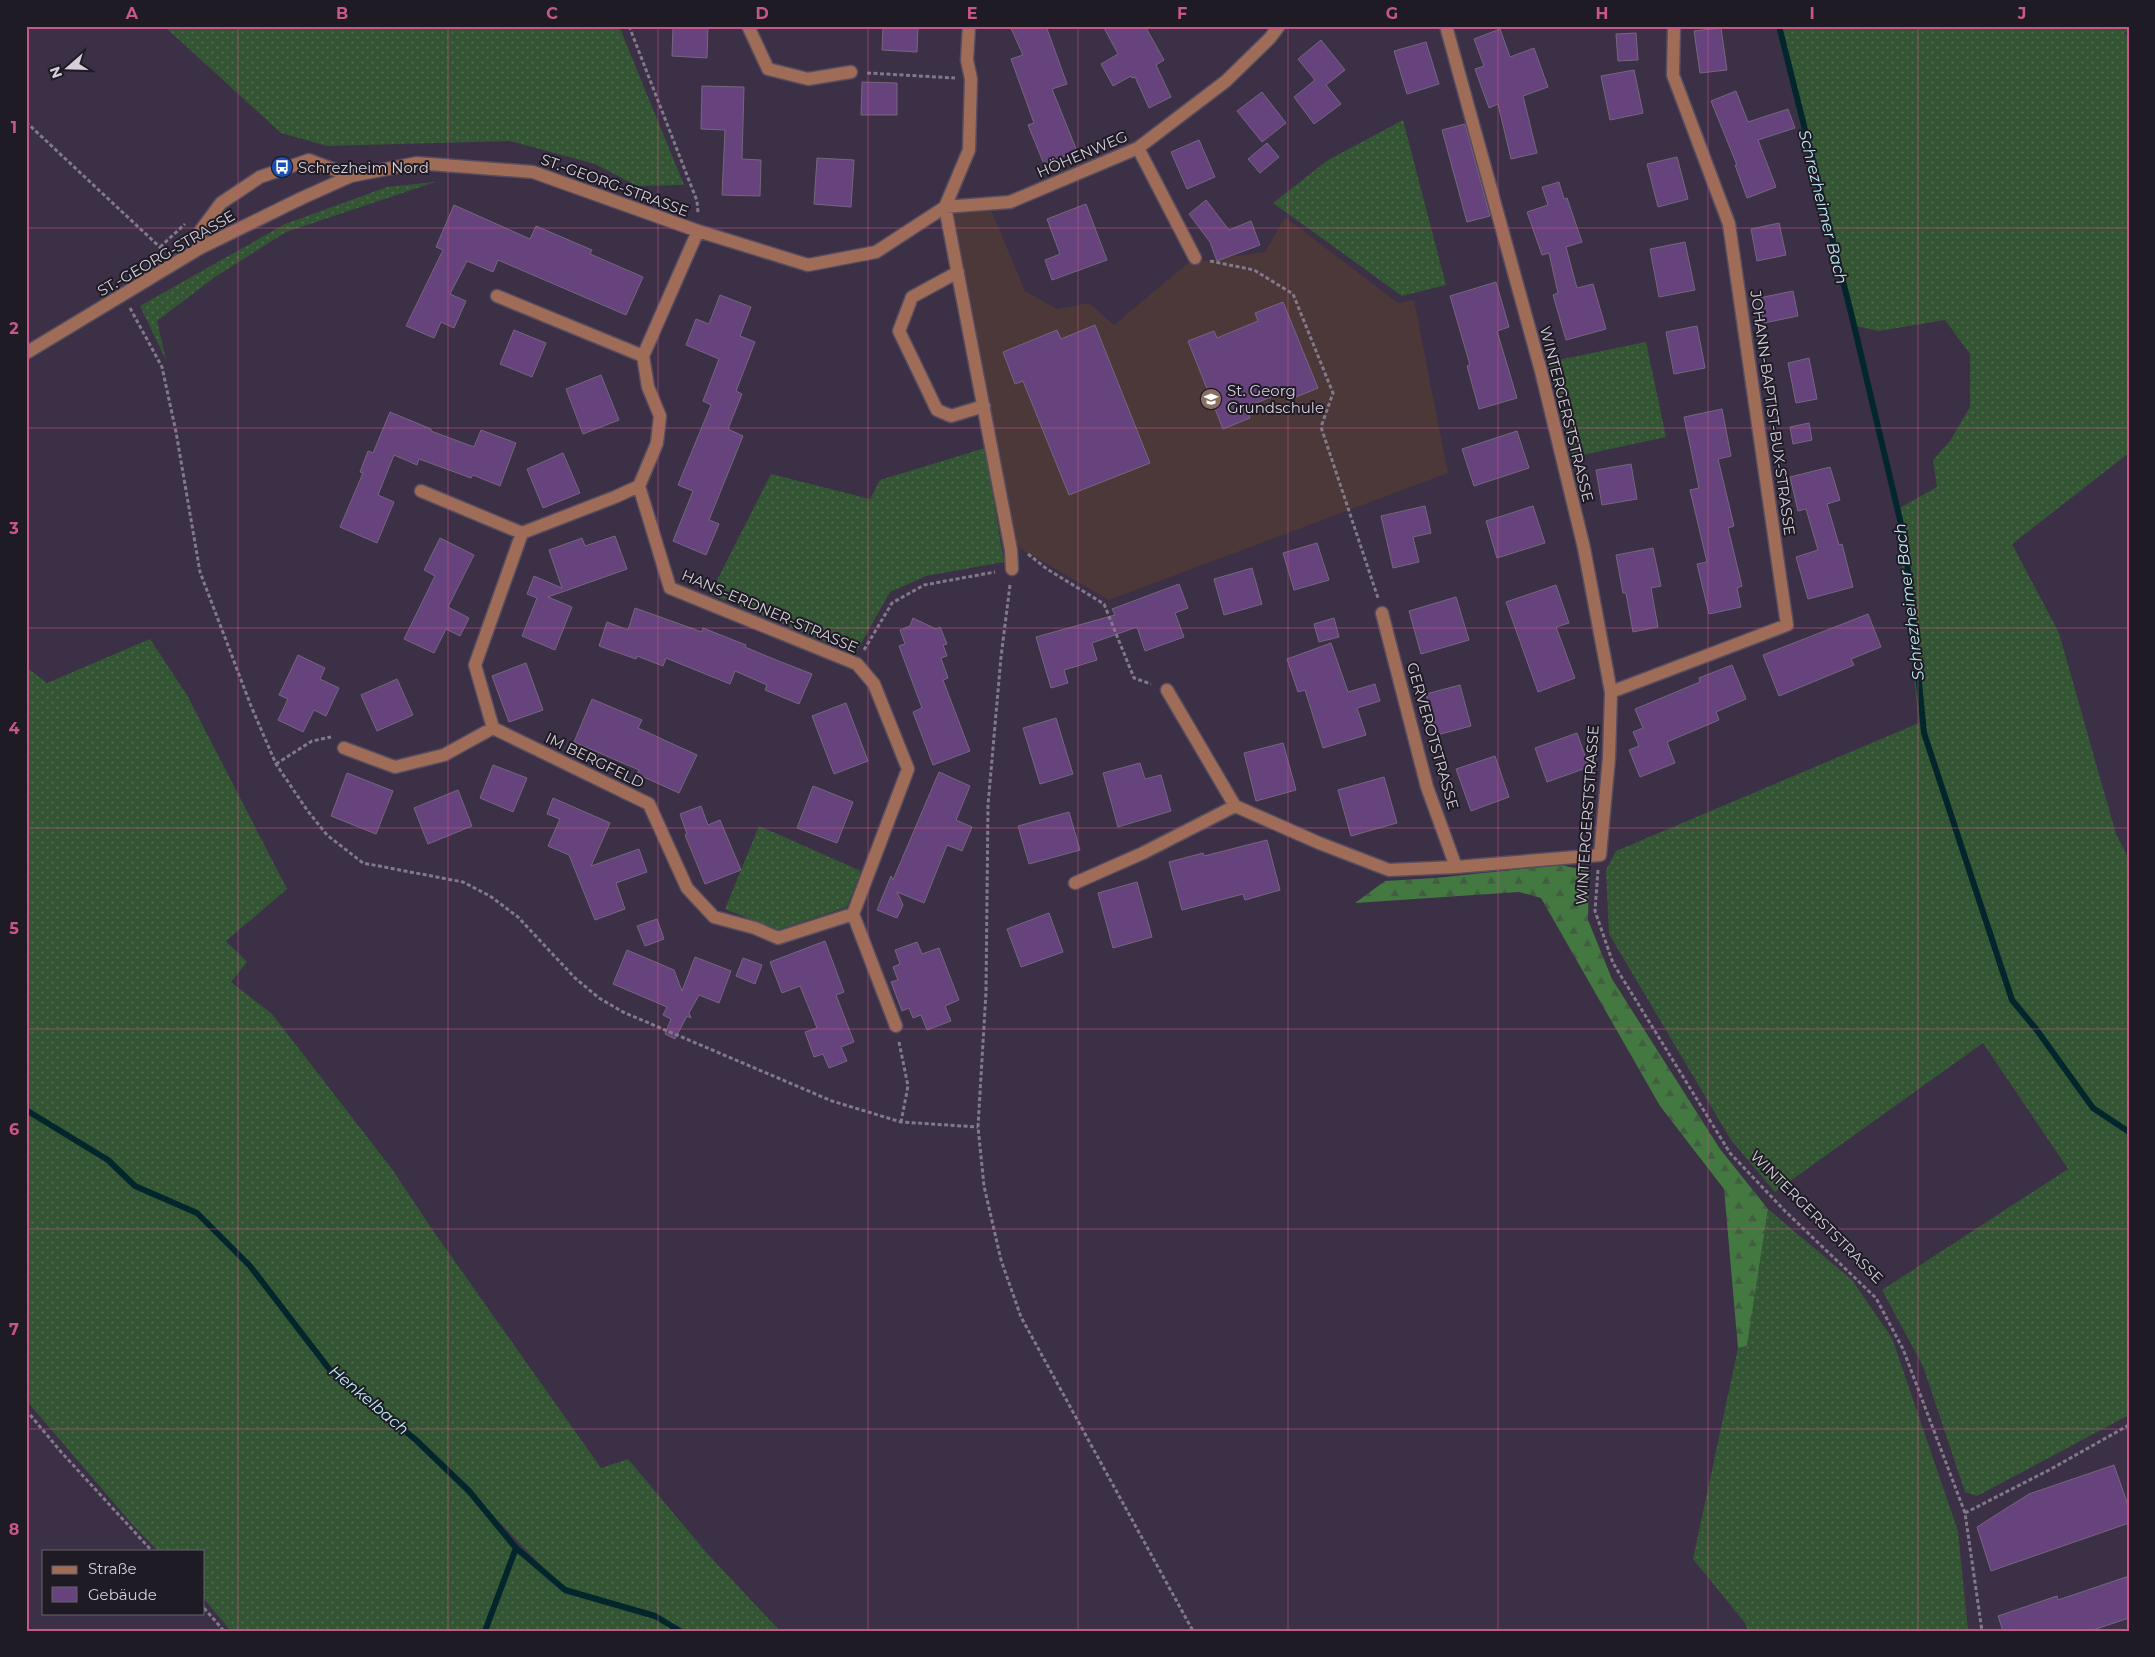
<svg xmlns="http://www.w3.org/2000/svg" width="2155" height="1657" viewBox="0 0 2155 1657" font-family="Montserrat,sans-serif">
<style>
.education{fill:#4c3739}
.grass{fill:url(#grass-dots);fill-rule:evenodd}
.forest{fill:url(#forest-firs)}
.lines{fill:none;stroke-linecap:round;stroke-linejoin:round}
.stream{stroke:#03262c;stroke-width:6}
.building{fill:#67437e;stroke:#74677e}
.minor-casing{stroke:#574c60;stroke-width:15}
.path{stroke:#82798a;stroke-width:3;stroke-dasharray:4 2.5;stroke-linecap:butt}
.minor{stroke:#9f6c57;stroke-width:12}
.grid{fill:none;stroke:#c95888;stroke-width:1;stroke-opacity:0.55}
.labels{text-anchor:middle;dominant-baseline:central;stroke-width:4;stroke-linejoin:round;paint-order:stroke}
.street-label{font-size:15px;fill:#d5cedb;stroke:#1f1b24}
.poi-label{font-size:15px;fill:#d5cedb;stroke:#1f1b24;text-anchor:start}
.water-label{font-size:16px;font-style:italic;fill:#bbecf6;stroke:#1f1b24}
.neatline{fill:none;stroke:#c95888;stroke-width:2}
.grid-label{font-size:16px;text-anchor:middle;font-weight:bold;fill:#c95888}
</style>
<defs>
<pattern id="grass-dots" width="8" height="8" patternUnits="userSpaceOnUse" patternTransform="scale(1.25)"><rect width="8" height="8" fill="#345533"/><path d="M2 2h.1M6 6h.1" fill="none" stroke="#506c50" stroke-width="1.8" stroke-linecap="round"/></pattern>
<pattern id="forest-firs" width="22" height="20" patternUnits="userSpaceOnUse" patternTransform="scale(1.25)"><rect width="22" height="20" fill="#437841"/><path d="M5 1l3.5 6h-7zM16 11l3.5 6h-7z" fill="#425e41"/></pattern>
</defs>
<rect width="100%" height="100%" fill="#3b3045"/>
<!-- education -->
<path class="education" d="M991,210L1025,291L1057,309L1089,303L1114,325L1188,263L1265,252L1285,217L1398,303L1414,300L1448,473L1109,600L1016,546L952,213Z"/>
<!-- grass -->
<path class="grass" d="M164,26H619L684,185L637,186L595,164L510,141L327,146L281,133Z
M1776,26H2129V31L2125,32L2129,41V453L2012,544L2059,633L2116,834L2129,859V1415L1977,1496L1965,1492L1923,1366L1882,1290L2068,1169L1983,1043L1775,1192L1731,1140L1609,934L1606,870L1616,851L1919,723L1896,510L1937,487L1933,460L1950,441L1970,407V354L1945,320L1879,331L1856,326Z
M1403,120L1446,285L1402,296L1273,203L1328,160Z
M435,182L286,232L215,277L157,321L166,360L140,306L285,224L387,187Z
M1646,342L1666,437L1573,457L1548,362Z
M985,448L1004,562L926,576L890,592L855,654L710,594L771,474L870,499L880,480Z
M150,639L187,695L287,889L226,941L247,962L231,982L272,1014L392,1169L434,1232L601,1468L628,1459L706,1552L780,1631H231L204,1599V1551H158L132,1524L26,1400V1111L53,1125L26,1108V667L47,683ZM475,1498H476L560,1585L516,1548Z
M759,826L861,871L847,907L778,930L725,909Z
M1768,1209L1852,1280L1892,1338L1958,1531L1968,1631H1748L1745,1623L1693,1559L1738,1348L1747,1346Z"/>
<!-- forest -->
<path class="forest" d="M1561,865L1589,871L1588,920L1612,979L1720,1149L1768,1209L1747,1346L1738,1348L1724,1189L1660,1106L1541,898L1519,892L1355,903L1385,881L1435,878Z"/>
<g class="lines">
<!-- stream -->
<path class="stream" d="M1779,26L1852,317L1905,541L1924,733L2012,1000L2036,1029L2093,1108L2129,1132
M26,1110L108,1160L135,1186L197,1213L250,1266L330,1370L416,1440L469,1491L516,1548L565,1590L655,1616L680,1631
M485,1631L516,1548"/>
</g>
<!-- building -->
<path class="building" d="M673,26H708L707,58L672,56Z
M883,26H918L917,52L882,50Z
M1010,26H1046L1067,84L1052,89L1077,151L1044,164L1028,125L1034,123L1011,59L1023,55Z
M1103,26H1145L1164,60L1156,65L1171,97L1149,108L1135,77L1132,78L1131,76L1113,86L1101,64L1118,54Z
M1721,28L1727,70L1700,73L1694,31Z
M1500,29L1510,57L1534,48L1548,87L1523,96L1537,153L1511,159L1498,104L1489,108L1475,69L1484,66L1474,39Z
M1636,33L1638,60L1618,61L1616,34Z
M1321,40L1345,70L1326,85L1341,104L1314,124L1294,97L1315,80L1298,59Z
M1426,42L1439,84L1407,94L1394,51Z
M1634,70L1643,113L1610,120L1601,76Z
M862,82L897,83V115H861Z
M702,86L744,87L742,159L761,160L760,196L722,195L725,130L701,129Z
M1736,91L1748,122L1788,109L1795,128L1758,140L1776,187L1747,198L1735,165H1737L1711,101Z
M1262,92L1286,123L1262,142L1237,111Z
M1465,124L1490,216L1467,222L1442,130Z
M1199,140L1215,177L1187,189L1171,152Z
M1267,143L1279,157L1260,173L1248,159Z
M1677,157L1688,199L1658,207L1647,164Z
M817,158L854,160L851,207L814,204Z
M1559,182L1564,199L1567,198L1582,242L1566,247L1577,288L1593,284L1606,329L1566,340L1553,295L1558,293L1549,253L1542,255L1527,212L1548,205L1542,187Z
M1206,200L1229,230L1251,221L1260,245L1217,261L1210,242L1189,214Z
M1086,204L1107,260L1052,280L1045,260L1060,254L1047,219Z
M454,205L530,239L536,226L592,250L590,254L643,277L626,315L498,260L493,272L467,261L450,294L466,301L454,328L441,322L434,338L406,326L443,250L436,247Z
M1779,223L1786,255L1757,261L1751,229Z
M1685,242L1695,290L1659,297L1650,249Z
M1496,282L1509,327L1497,331L1517,398L1479,409L1467,366L1470,365L1450,296Z
M1793,291L1798,316L1764,323L1759,298Z
M720,295L751,307L740,336L755,342L736,391L742,394L728,429L743,436L709,520L719,524L706,555L673,541L693,491L678,485L711,405L703,401L719,359L686,345L696,319L709,324Z
M1283,302L1318,388L1289,400L1286,391L1246,407L1250,418L1223,429L1188,341L1214,331L1217,338L1258,321L1255,313Z
M1095,325L1150,463L1069,495L1023,381L1015,384L1003,352L1057,330L1061,339Z
M1697,326L1705,368L1674,374L1666,332Z
M514,330L546,343L532,377L500,364Z
M1809,358L1817,399L1796,403L1788,363Z
M601,375L619,420L583,434L566,389Z
M1722,409L1731,456L1718,459L1734,526L1728,528L1742,586L1737,588L1741,607L1709,614L1697,564L1707,562L1690,490L1699,488L1684,417Z
M390,412L431,429V431L474,447L481,430L516,443L500,486L473,475L471,478L419,459L417,465L394,455L378,495L394,502L377,543L340,527L363,473L360,472L368,451L373,453Z
M1809,423L1812,440L1793,444L1790,427Z
M1517,431L1529,468L1474,486L1462,449Z
M563,453L580,493L543,508L527,469Z
M1631,464L1637,499L1602,505L1596,470Z
M1830,467L1840,500L1827,504L1839,545L1842,544L1853,587L1808,599L1796,557L1818,550L1806,509L1798,511L1790,477Z
M1425,506L1431,533L1413,537L1419,562L1393,568L1381,516Z
M1533,506L1545,543L1497,558L1486,521Z
M615,536L627,569L548,597L572,607L555,650L522,636L537,598L527,594L534,576L562,588L549,550L582,538L585,546Z
M440,538L474,555L448,607L469,618L460,636L446,629L434,653L404,639L435,576L424,570Z
M1317,543L1329,580L1294,590L1283,553Z
M1653,548L1661,586L1651,588L1658,627L1633,632L1626,593H1623L1616,555Z
M1252,568L1262,604L1224,615L1214,579Z
M1179,584L1188,608L1175,613L1184,637L1145,651L1137,627L1092,643L1097,660L1064,670L1068,683L1051,688L1036,637L1115,615L1112,609Z
M1556,585L1569,623L1556,627L1575,678L1538,692L1506,602Z
M1456,597L1469,640L1421,654L1409,611Z
M635,608L702,632L703,628L746,645L745,647L776,660L812,674L799,704L765,690L767,685L735,671L730,684L666,658L663,666L637,656L636,659L599,646L607,622L628,630Z
M1868,614L1881,647L1851,659L1854,665L1779,696L1763,655Z
M913,618L936,629L940,627L947,644L943,645L947,656L941,658L948,678L943,680L970,751L933,765L913,712L922,708L899,646L905,644L900,630L910,626Z
M1334,618L1339,637L1319,642L1314,624Z
M1331,643L1348,692L1375,684L1380,701L1357,708L1366,735L1323,748L1305,690L1298,692L1287,659Z
M298,655L325,668L320,679L339,688L326,716L314,710L303,732L278,720L288,699L279,695Z
M526,663L543,710L509,722L492,676Z
M1732,665L1746,699L1716,712L1719,720L1667,742L1675,763L1640,777L1629,750L1639,746L1633,732L1643,728L1635,709L1700,682L1699,678Z
M397,679L413,715L377,731L361,695Z
M1460,685L1471,726L1437,735L1426,694Z
M592,699L642,720L638,728L697,755L679,793L637,774L639,770L574,742Z
M846,703L868,761L834,774L812,716Z
M1056,718L1073,774L1040,784L1023,728Z
M1577,733L1589,767L1547,782L1535,748Z
M1283,743L1296,790L1256,801L1244,753Z
M1495,756L1509,797L1471,811L1456,769Z
M1140,763L1145,779L1161,775L1171,811L1118,827L1103,773Z
M493,765L527,778L513,812L480,798Z
M939,772L970,786L956,820L972,827L962,851L947,845L924,903L897,892L903,905L897,918L877,910L891,876L893,880Z
M347,773L393,791L376,834L331,816Z
M1384,777L1397,823L1351,836L1338,790Z
M813,786L853,802L837,843L797,828Z
M458,790L472,826L428,844L414,808Z
M553,798L610,823L591,866L639,849L647,872L616,883L625,909L595,920L569,855L548,846L560,819L547,814Z
M701,806L708,825L720,820L741,870L705,884L685,835L687,834L680,814Z
M1069,812L1080,850L1029,864L1018,826Z
M1267,840L1280,890L1245,900L1243,894L1182,910L1169,862L1203,853L1204,856Z
M1137,882L1152,937L1113,948L1098,893Z
M1049,913L1063,952L1021,967L1007,929Z
M657,919L664,939L645,946L637,926Z
M825,941L844,992L836,995L854,1042L841,1047L847,1061L829,1068L823,1054L814,1057L805,1032L817,1028L800,986L782,993L770,962Z
M917,942L922,954L939,948L959,1000L945,1006L951,1021L927,1030L921,1015L913,1018L909,1008L902,1011L891,982L898,980L893,967L900,964L895,950Z
M627,950L674,970L682,991L695,957L731,971L719,1003L699,995L689,1013L691,1018L687,1016L675,1039L665,1034L671,1019L663,1015L667,1007L613,984Z
M743,958L762,965L755,984L736,976Z
M2114,1465L2129,1508V1523L1991,1571L1977,1527L2029,1494Z
M2129,1576V1618L2090,1631H2003L1998,1616L2057,1596L2058,1600Z"/>
<g class="lines">
<!-- minor casing -->
<g class="minor-casing">
<path id="minor" d="M748,26L768,69L808,79L851,72
M1138,148L1195,258
M698,231L643,356L648,387L660,416L657,443L639,486L670,588L857,664L874,684L908,769L853,914L896,1026
M200,248L201,230L221,203L260,177L309,160L351,176
M958,272L912,297L899,331L937,410L951,416L984,406
M497,296L643,356
M26,353L200,248L302,198L351,176L417,163L533,172L698,231L808,265L876,252L945,207L969,150L971,79L967,60L969,26
M639,486L615,497L522,533L475,665L493,728L649,804L687,888L714,917L755,928L778,938L853,914
M421,491L522,533
M1012,569L1011,550L945,207L1010,202L1138,148L1226,81L1270,38L1279,26
M1382,613L1427,787L1456,867
M1167,690L1235,806L1319,843L1389,870L1456,867L1600,855L1609,758L1611,692L1584,548L1541,371L1446,26
M1611,692L1787,625L1729,224L1673,75L1674,26
M344,748L395,767L444,755L493,728
M1075,883L1143,853L1235,806"/>
</g>
<!-- path -->
<path class="path" d="M629,26L697,201L698,213
M867,73L955,78
M26,122L164,251
M160,247L185,224
M1210,261L1254,270L1293,294L1333,393L1321,427L1378,598
M130,308L162,367L176,432L200,572L251,706L276,764L307,810L327,835L363,863L463,882L490,896L518,917L575,978L599,998L623,1012L832,1101L901,1122L978,1127
M1028,554L1047,569L1104,604L1134,678L1151,684
M1010,585L1001,657L988,805L986,992L978,1127L984,1186L1001,1260L1021,1317L1193,1631
M864,650L892,603L924,585L995,572
M276,764L312,741L331,737
M1598,870L1595,911L1613,963L1730,1153L1784,1210L1876,1298L1903,1349L1965,1513L1982,1631
M899,1042L908,1086L901,1122
M26,1410L62,1453L152,1551
M1965,1513L2051,1469L2129,1425
M204,1608L224,1631"/>
<!-- minor -->
<use href="#minor" class="minor"/>
</g>
<!-- grid -->
<path class="grid" d="M238,26V1631M448,26V1631M658,26V1631M868,26V1631M1078,26V1631M1288,26V1631M1498,26V1631M1708,26V1631M1918,26V1631M26,228H2129M26,428H2129M26,628H2129M26,828H2129M26,1029H2129M26,1229H2129M26,1429H2129"/>
<!-- icons -->
<defs>
<g id="bus-disc" transform="scale(1.125)"><circle r="9.5" fill="#1a4fb4" stroke="#1f1b24"/><path d="M-5-6H5V4H4V6H2V4H-2V6H-4V4H-5ZM-3.5-4V0h7V-4ZM-3.5 1.2v1.5H-2V1.2ZM2 1.2v1.5H3.5V1.2Z" fill="#fff"/></g>
<g id="school-disc" transform="scale(1.125)"><circle r="9.5" fill="#8d6e63" stroke="#1f1b24"/><path d="M0-5L7-2L0 1L-7-2ZM-4 1L0 2.5L4 1V4Q0 6-4 4Z" fill="#fff"/></g>
</defs>
<g fill-rule="evenodd">
<use href="#bus-disc" x="282" y="167"/>
<use href="#school-disc" x="1211" y="399"/>
</g>
<g class="labels">
<!-- street labels -->
<g class="street-label">
<text transform="translate(1082 154) rotate(-23)">HÖHENWEG</text>
<text transform="translate(615 185) rotate(20)">ST.-GEORG-STRASSE</text>
<text transform="translate(166 253) rotate(-30)">ST.-GEORG-STRASSE</text>
<text transform="translate(1773 413) rotate(82)">JOHANN-BAPTIST-BUX-STRASSE</text>
<text transform="translate(1567 414) rotate(76)">WINTERGERSTSTRASSE</text>
<text transform="translate(770 611) rotate(23)">HANS-ERDNER-STRASSE</text>
<text transform="translate(1433 736) rotate(74)">GERVEROTSTRASSE</text>
<text transform="translate(595 760) rotate(26)">IM BERGFELD</text>
<text transform="translate(1587 815) rotate(-86)">WINTERGERSTSTRASSE</text>
<text transform="translate(1817 1217) rotate(45)">WINTERGERSTSTRASSE</text>
</g>
<!-- poi labels -->
<g class="poi-label">
<text x="298" y="167">Schrezheim Nord</text>
<text x="1227" y="390">St. Georg<tspan x="1227" dy="17">Grundschule</tspan></text>
</g>
<!-- water labels -->
<g class="water-label">
<text transform="translate(1823 207) rotate(76)">Schrezheimer Bach</text>
<text transform="translate(1909 602) rotate(-97)">Schrezheimer Bach</text>
<text transform="translate(369 1400) rotate(40)">Henkelbach</text>
</g>
</g>
<!-- border -->
<rect width="2155" height="1657" fill="none" stroke="#1f1b24" stroke-width="55"/>
<!-- legend -->
<rect x="42" y="1550" width="162" height="65" fill="#1f1b24" stroke="#68636d"/>
<rect x="52" y="1566" width="25" height="8" fill="#9f6c57" stroke="#68636d"/>
<text x="88" y="1574" font-size="15" fill="#d5cedb">Straße</text>
<rect x="52" y="1587" width="25" height="15" fill="#67437e" stroke="#68636d"/>
<text x="88" y="1600" font-size="15" fill="#d5cedb">Gebäude</text>
<!-- north arrow -->
<g transform="translate(68 68) rotate(250)" stroke="#1f1b24" stroke-width="4" paint-order="stroke">
<path d="M0-4L9 19L0 12L-9 19Z" fill="#d5cedb"/>
<text y="-8" font-size="14" font-weight="bold" text-anchor="middle" fill="#d5cedb">N</text>
</g>
<rect x="28" y="28" width="2100" height="1602" class="neatline"/>
<g class="grid-label">
<text x="132" y="19">A</text>
<text x="342" y="19">B</text>
<text x="552" y="19">C</text>
<text x="762" y="19">D</text>
<text x="972" y="19">E</text>
<text x="1182" y="19">F</text>
<text x="1392" y="19">G</text>
<text x="1602" y="19">H</text>
<text x="1812" y="19">I</text>
<text x="2022" y="19">J</text>
<text x="14" y="133">1</text>
<text x="14" y="334">2</text>
<text x="14" y="534">3</text>
<text x="14" y="734">4</text>
<text x="14" y="934">5</text>
<text x="14" y="1135">6</text>
<text x="14" y="1335">7</text>
<text x="14" y="1535">8</text>
</g>
</svg>
